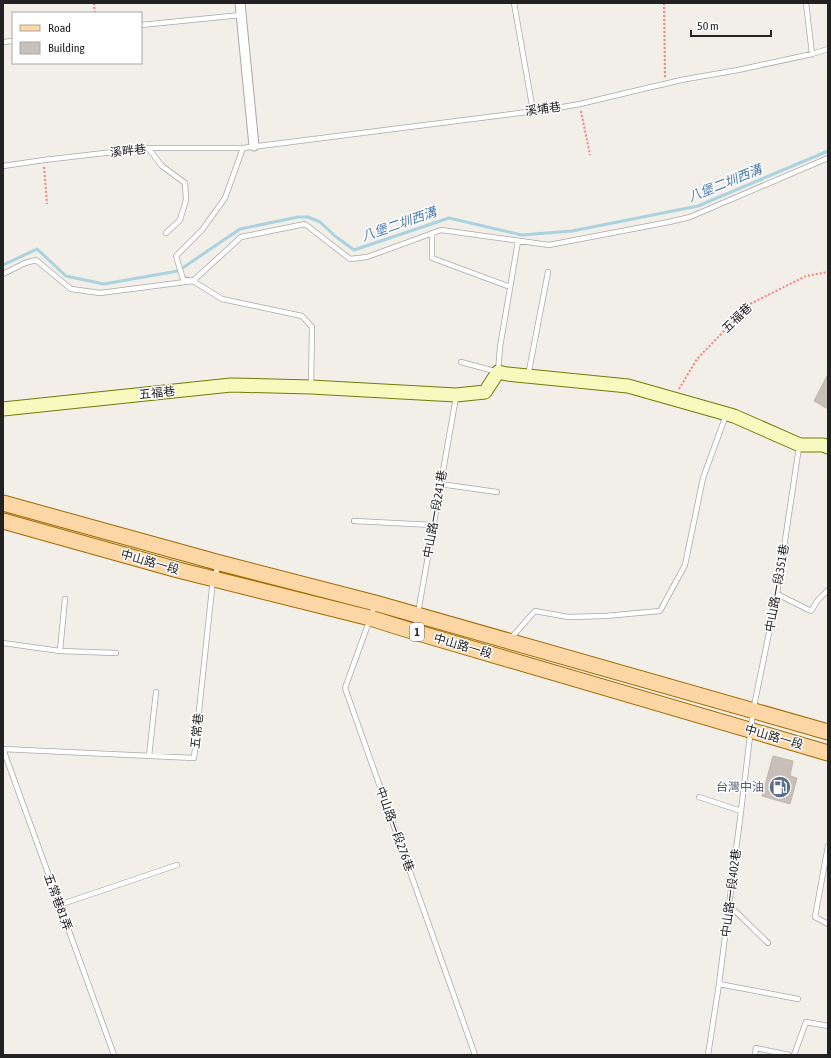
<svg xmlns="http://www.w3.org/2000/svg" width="831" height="1058" viewBox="0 0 831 1058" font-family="'Asap Condensed','Noto Sans TC',sans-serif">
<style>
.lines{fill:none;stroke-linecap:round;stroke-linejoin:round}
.stream{stroke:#aad3df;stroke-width:3}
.building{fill:#c7bfb8;stroke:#c4b6ab}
.lane-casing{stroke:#a9a9a9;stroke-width:6}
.street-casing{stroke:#a9a9a9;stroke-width:11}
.secondary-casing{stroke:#707d05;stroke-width:15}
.primary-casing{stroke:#a06b00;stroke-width:17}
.path{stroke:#fa8072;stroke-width:2;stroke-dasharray:2 2;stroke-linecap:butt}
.lane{stroke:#fff;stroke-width:4.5}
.street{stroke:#fff;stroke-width:9}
.secondary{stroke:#f7fabf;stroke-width:13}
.primary{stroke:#fcd6a4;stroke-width:15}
.labels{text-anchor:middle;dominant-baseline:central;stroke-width:3;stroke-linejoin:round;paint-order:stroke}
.shield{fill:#fff;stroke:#646464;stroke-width:1}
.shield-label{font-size:11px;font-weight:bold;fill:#222}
.street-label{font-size:12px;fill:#222;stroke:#fff}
.service-label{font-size:12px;fill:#4e5e75;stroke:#fff;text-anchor:end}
.water-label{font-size:13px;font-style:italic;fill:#4a7aab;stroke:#fff}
</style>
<rect width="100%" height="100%" fill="#f2efe9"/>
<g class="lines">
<!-- stream -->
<path class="stream" d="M3,265L37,249L66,276L104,284L178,271L240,229L298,217H308L320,222L335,236L354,250L449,218L522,235L572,231L698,206L828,151"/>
</g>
<!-- building -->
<path class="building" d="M828,374V409L814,401Z
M773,756L793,761L790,776L797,778L790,804L762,796Z"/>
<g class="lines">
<!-- lane casing -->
<g class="lane-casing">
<path id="lane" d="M514,3L533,111
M806,3L812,54
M141,25L241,15
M3,42L13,41
M148,148L162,166L185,183L186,200L180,220L166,233
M243,148L225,198L202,230L176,256L183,279L193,281L222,299L302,316L312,327L311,385
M3,166L44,160L148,148H243L551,109L580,104L651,87L665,84L681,80L738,70L812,54L828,49
M432,233V258L510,287
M3,274L25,263L36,260L71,289L100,293L193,281L241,237L305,224L350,259L367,257L441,230L549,245L669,222L690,217L828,158
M461,362L498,372L500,347L518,241
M528,376L548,272
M440,484L497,492
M354,521L433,525
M777,594L811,611L818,600L828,590
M375,605L345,688L475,1055
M415,630L456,397
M511,638L535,611L568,617L605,616L660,611L685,565L703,478L726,415
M3,643L60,651L116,653
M60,651L65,599
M3,749L194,758L213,579L219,565
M3,749L114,1055
M149,756L156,692
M699,797L741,811
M828,846L815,917L828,924
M59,905L177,865
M729,905L768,943
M719,984L798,999
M708,1055L719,984L741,811L753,711L777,594L799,447
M755,1055L756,1048L789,1055
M794,1055L806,1022L828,1026"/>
</g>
<!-- street casing -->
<g class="street-casing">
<path id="street" d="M240,3L254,146"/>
</g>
<!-- secondary casing -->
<g class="secondary-casing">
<path id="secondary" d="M3,409L231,385L311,387L456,395L485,392L498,372L507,374L628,386L734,416L800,445H823L828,447"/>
</g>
<!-- primary casing -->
<g class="primary-casing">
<path id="primary" d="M3,503L220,563L375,603L828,732
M3,521L178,570L370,618L415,632L828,753"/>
</g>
<!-- path -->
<path class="path" d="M94,3L95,13
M664,3L665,78
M581,111L590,155
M44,167L47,204
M679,389L697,359L724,331L748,305L806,276L828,272"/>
<!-- lane -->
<use href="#lane" class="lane"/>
<!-- street -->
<use href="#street" class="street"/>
<!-- secondary -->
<use href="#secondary" class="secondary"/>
<!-- primary -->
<use href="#primary" class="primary"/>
</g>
<!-- icons -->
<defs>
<g id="fuel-disc" transform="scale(1.15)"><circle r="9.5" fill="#5c6f8a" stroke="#fff"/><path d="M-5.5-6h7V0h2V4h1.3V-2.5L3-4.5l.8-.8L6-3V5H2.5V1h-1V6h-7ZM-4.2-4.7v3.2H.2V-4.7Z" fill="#fff"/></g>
</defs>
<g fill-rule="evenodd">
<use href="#fuel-disc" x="780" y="787"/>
</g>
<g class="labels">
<!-- shield labels -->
<rect class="shield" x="410" y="623" width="14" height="18" rx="3"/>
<g class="shield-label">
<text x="417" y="632">1</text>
</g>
<!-- street labels -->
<g class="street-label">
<text transform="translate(543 109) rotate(-8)">溪埔巷</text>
<text transform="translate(128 151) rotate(-6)">溪畔巷</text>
<text transform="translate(737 318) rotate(-44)">五福巷</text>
<text transform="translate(157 393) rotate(-6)">五福巷</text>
<text transform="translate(435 514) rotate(-80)">中山路一段241巷</text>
<text transform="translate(150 562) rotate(16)">中山路一段</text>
<text transform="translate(777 588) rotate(-80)">中山路一段351巷</text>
<text transform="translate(463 646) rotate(16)">中山路一段</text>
<text transform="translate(197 731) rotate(-84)">五常巷</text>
<text transform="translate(774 737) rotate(16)">中山路一段</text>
<text transform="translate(395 829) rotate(70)">中山路一段276巷</text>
<text transform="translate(731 893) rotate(-83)">中山路一段402巷</text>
<text transform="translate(58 902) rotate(70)">五常巷81弄</text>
</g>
<!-- service labels -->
<g class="service-label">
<text x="764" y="787">台灣中油</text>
</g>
<!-- water labels -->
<g class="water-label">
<text transform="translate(725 183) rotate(-22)">八堡二圳西溝</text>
<text transform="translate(399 224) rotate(-19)">八堡二圳西溝</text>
</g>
</g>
<!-- border -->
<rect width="831" height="1058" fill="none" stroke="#222222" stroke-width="8"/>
<!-- legend -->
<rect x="12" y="12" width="130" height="52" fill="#ffffff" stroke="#a7a7a7"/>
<rect x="20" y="25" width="20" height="6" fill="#fcd6a4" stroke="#a7a7a7"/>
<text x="48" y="32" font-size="12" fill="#222222">Road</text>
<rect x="20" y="42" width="20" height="12" fill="#c7bfb8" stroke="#a7a7a7"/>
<text x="48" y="52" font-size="12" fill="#222222">Building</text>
<!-- scale -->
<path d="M691 30v6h80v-6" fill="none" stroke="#222222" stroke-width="2"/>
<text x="697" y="30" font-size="12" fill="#222222" stroke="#ffffff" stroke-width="3" paint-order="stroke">50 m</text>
</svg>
